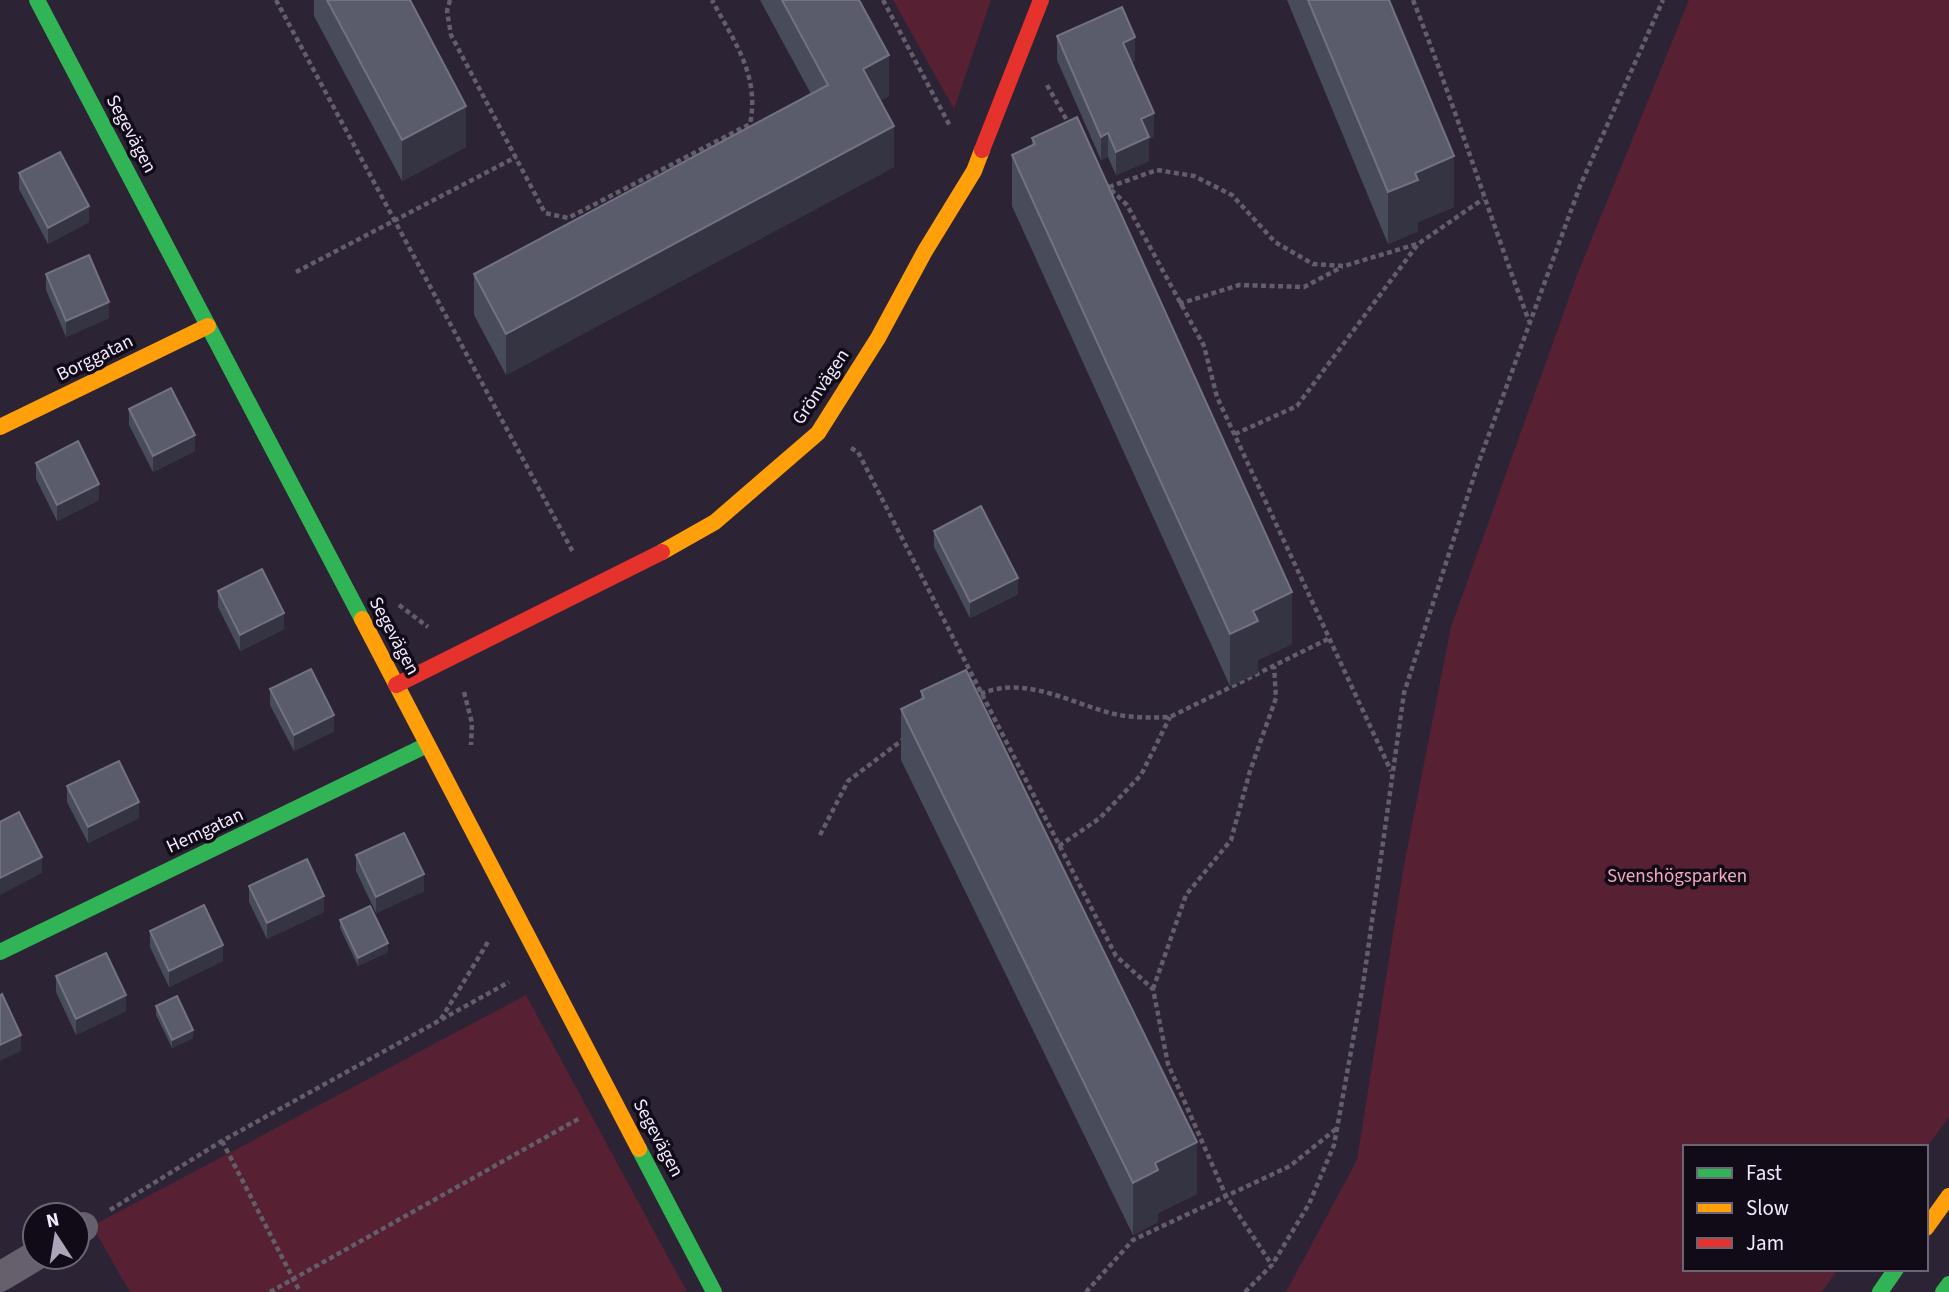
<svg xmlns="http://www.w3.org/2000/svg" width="1949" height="1292" viewBox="0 0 1949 1292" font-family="'Source Sans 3',sans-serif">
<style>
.green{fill:#572033}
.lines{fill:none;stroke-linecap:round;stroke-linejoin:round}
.path{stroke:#635e6a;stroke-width:4.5;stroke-dasharray:5 3.5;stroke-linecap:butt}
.street{stroke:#65606c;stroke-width:30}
.fast{stroke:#30b455;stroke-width:16}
.slow{stroke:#ff9f0a;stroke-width:16}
.jam{stroke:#e5322d;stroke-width:16}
.wall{fill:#484b59}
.shaded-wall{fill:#353443}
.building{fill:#5a5c6b;stroke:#727282;stroke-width:2}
.labels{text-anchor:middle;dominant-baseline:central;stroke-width:7;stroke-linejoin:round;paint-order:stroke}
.street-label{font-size:19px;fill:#f2eafe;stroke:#110b18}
.park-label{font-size:19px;fill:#f4a9bb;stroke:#110b18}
</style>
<rect width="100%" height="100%" fill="#2c2434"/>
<!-- green -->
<path class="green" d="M893,0H991L954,109Z
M1689,0H1949V1117L1926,1148L1685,1147V1269H1838L1822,1292H1286L1357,1160L1404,865L1451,627L1579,270Z
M526,995L687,1292H130L92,1226Z"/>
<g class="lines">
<!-- path -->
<path class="path" d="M276,0L574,554
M450,0L447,11L451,35L545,213L568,218L750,124C760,75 734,42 712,0
M883,0L950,126
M1413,0C1455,106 1489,215 1529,321
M1047,85L1070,126
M1105,184L1127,205L1204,346L1217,397L1391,771
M1109,187L1157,170L1194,176L1232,195L1275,242L1313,264L1344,266L1417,244
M296,272L516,157
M1179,304L1239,285L1304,287L1342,267
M1235,434L1297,406L1418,244L1483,199
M851,448L858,452L1116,956L1153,989L1168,1064L1226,1196L1272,1265
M399,605L428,627
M464,692L472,723L471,745
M973,698C1017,672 1066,701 1110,713C1130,718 1150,718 1170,717L1330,638
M820,835L848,781L905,738
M1059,846L1100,818L1141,775L1170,717
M1153,989L1186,895L1231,840L1250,771L1276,698L1274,666
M441,1019L488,942
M222,1141L300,1292
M110,1210L222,1141L509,982
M270,1292L580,1118
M1086,1292L1133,1240L1290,1166L1336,1129
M1245,1292L1272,1265L1309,1204L1334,1145L1363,985L1404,693L1477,467L1580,186L1663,0"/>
<!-- street -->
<path class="street" d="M77,1230L83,1227
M0,1277L35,1256"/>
<!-- fast -->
<path class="fast" d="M37,0L362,619
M0,952L427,745
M639,1149L714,1292
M1880,1292L1896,1269
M1943,1292L1949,1284"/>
<!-- slow -->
<path class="slow" d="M0,427L208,326
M662,552L715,522L818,433L878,338L925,251L974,171L982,150
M362,619L639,1149
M1926,1228L1949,1196"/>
<!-- jam -->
<path class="jam" d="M982,150L1041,0
M396,685L662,552"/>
</g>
<!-- wall -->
<path class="wall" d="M314,0H410L466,147L402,181L314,16Z
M760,0H859L889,96L880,100L894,167L506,375L474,315V274L811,94Z
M1287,0H1389L1454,207L1418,222V231L1388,244Z
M1057,36L1135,60L1132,62L1154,137L1149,139V161L1116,175L1108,157L1101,160L1057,60Z
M1032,138L1292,644L1258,660V673L1230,686L1012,206V155L1032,146Z
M19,173L89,222L48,244L19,189Z
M46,274L109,318L66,337L46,290Z
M129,409L195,451L153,472L129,425Z
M36,463L99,500L57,521L36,479Z
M934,531L1018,594L970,618L934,547Z
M218,591L284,629L240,651L218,607Z
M270,689L334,731L294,751L270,705Z
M921,691L1197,1194L1158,1213V1222L1133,1235L901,760V709L921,700Z
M67,786L139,818L88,843L67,802Z
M356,855L424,891L376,913L356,871Z
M249,886L324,912L267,939L249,902Z
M340,920L388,952L358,966L340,928Z
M150,931L223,961L169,987L150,947Z
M56,976L126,1011L76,1035L56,992Z
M156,1006L193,1038L172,1048L156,1015Z"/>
<!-- shaded-wall -->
<path class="shaded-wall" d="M1135,37V60L1123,66V43Z
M889,55V96L863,110V69Z
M466,106V147L402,181V140Z
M1154,113V137L1149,139V161L1116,175V152L1141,119Z
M894,126V167L506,375V334Z
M1108,133V157L1101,160V137Z
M1454,156V207L1418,222V231L1388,244V192L1415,173Z
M89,206V222L48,244V228Z
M109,302V318L66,337V321Z
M195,435V451L153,472V456Z
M99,484V500L57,521V505Z
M1018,578V594L970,618V602Z
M1292,592V644L1258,660V673L1230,686V634L1253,611Z
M284,613V629L240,651V635Z
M334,715V731L294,751V735Z
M139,802V818L88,843V827Z
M42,857V873L0,895V878Z
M424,874V891L376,913V897Z
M324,896V912L267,939V923Z
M388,943V952L358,966V958Z
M223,945V961L169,987V971Z
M126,995V1011L76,1035V1019Z
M193,1030V1038L172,1048V1040Z
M21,1035V1051L0,1061V1045Z
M1197,1142V1194L1158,1213V1222L1133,1235V1183L1155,1163Z"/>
<!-- building -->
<path class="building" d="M327,0H410L466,106L402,140Z
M782,0H859L889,55L863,69L894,126L506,334L474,274L828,85Z
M1308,0H1389L1454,156L1415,173L1418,180L1388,192Z
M1122,7L1135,37L1123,43L1154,113L1141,119L1149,137L1116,152L1108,133L1101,137L1057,36Z
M1077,117L1292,592L1253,611L1258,621L1230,634L1012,155L1035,144L1032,138Z
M60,152L89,206L48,228L19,173Z
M89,255L109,302L66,321L46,274Z
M171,388L195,435L153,456L129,409Z
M78,441L99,484L57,505L36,463Z
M981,506L1018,578L970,602L934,531Z
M262,569L284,613L240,635L218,591Z
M311,669L334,715L294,735L270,689Z
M966,670L1197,1142L1155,1163L1158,1170L1133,1183L901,709L924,698L921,691Z
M119,761L139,802L88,827L67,786Z
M19,812L42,857L0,878V822Z
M404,833L424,874L376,897L356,855Z
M307,859L324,896L267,923L249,886Z
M204,905L223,945L169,971L150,931Z
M370,906L388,943L358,958L340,920Z
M106,953L126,995L76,1019L56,976Z
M2,994L21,1035L0,1045V996Z
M177,996L193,1030L172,1040L156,1006Z"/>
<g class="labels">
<!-- street labels -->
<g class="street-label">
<text transform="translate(131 134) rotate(62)">Segevägen</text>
<text transform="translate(95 358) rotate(-26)">Borggatan</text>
<text transform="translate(821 387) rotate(-56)">Grönvägen</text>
<text transform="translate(394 636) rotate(62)">Segevägen</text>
<text transform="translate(205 831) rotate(-25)">Hemgatan</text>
<text transform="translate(658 1138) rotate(62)">Segevägen</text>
</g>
<!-- park labels -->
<g class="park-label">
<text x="1677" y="876">Svenshögsparken</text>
</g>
</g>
<!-- legend -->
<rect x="1683" y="1145" width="245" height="126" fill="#110b18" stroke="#6b6474" stroke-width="2"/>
<rect x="1697" y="1168" width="35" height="10" fill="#30b455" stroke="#6b6474" stroke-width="2"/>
<text x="1746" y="1180" font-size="21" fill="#f2eafe">Fast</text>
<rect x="1697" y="1203" width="35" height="10" fill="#ff9f0a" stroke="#6b6474" stroke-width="2"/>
<text x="1746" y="1215" font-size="21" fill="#f2eafe">Slow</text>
<rect x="1697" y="1238" width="35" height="10" fill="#e5322d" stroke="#6b6474" stroke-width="2"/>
<text x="1746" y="1250" font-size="21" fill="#f2eafe">Jam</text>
<!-- north arrow -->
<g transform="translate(56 1236) rotate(348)"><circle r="33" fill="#110b18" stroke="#6b6474" stroke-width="2"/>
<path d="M0-5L12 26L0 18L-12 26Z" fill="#ada5b7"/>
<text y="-10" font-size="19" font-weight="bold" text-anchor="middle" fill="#f2eafe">N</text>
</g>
</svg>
